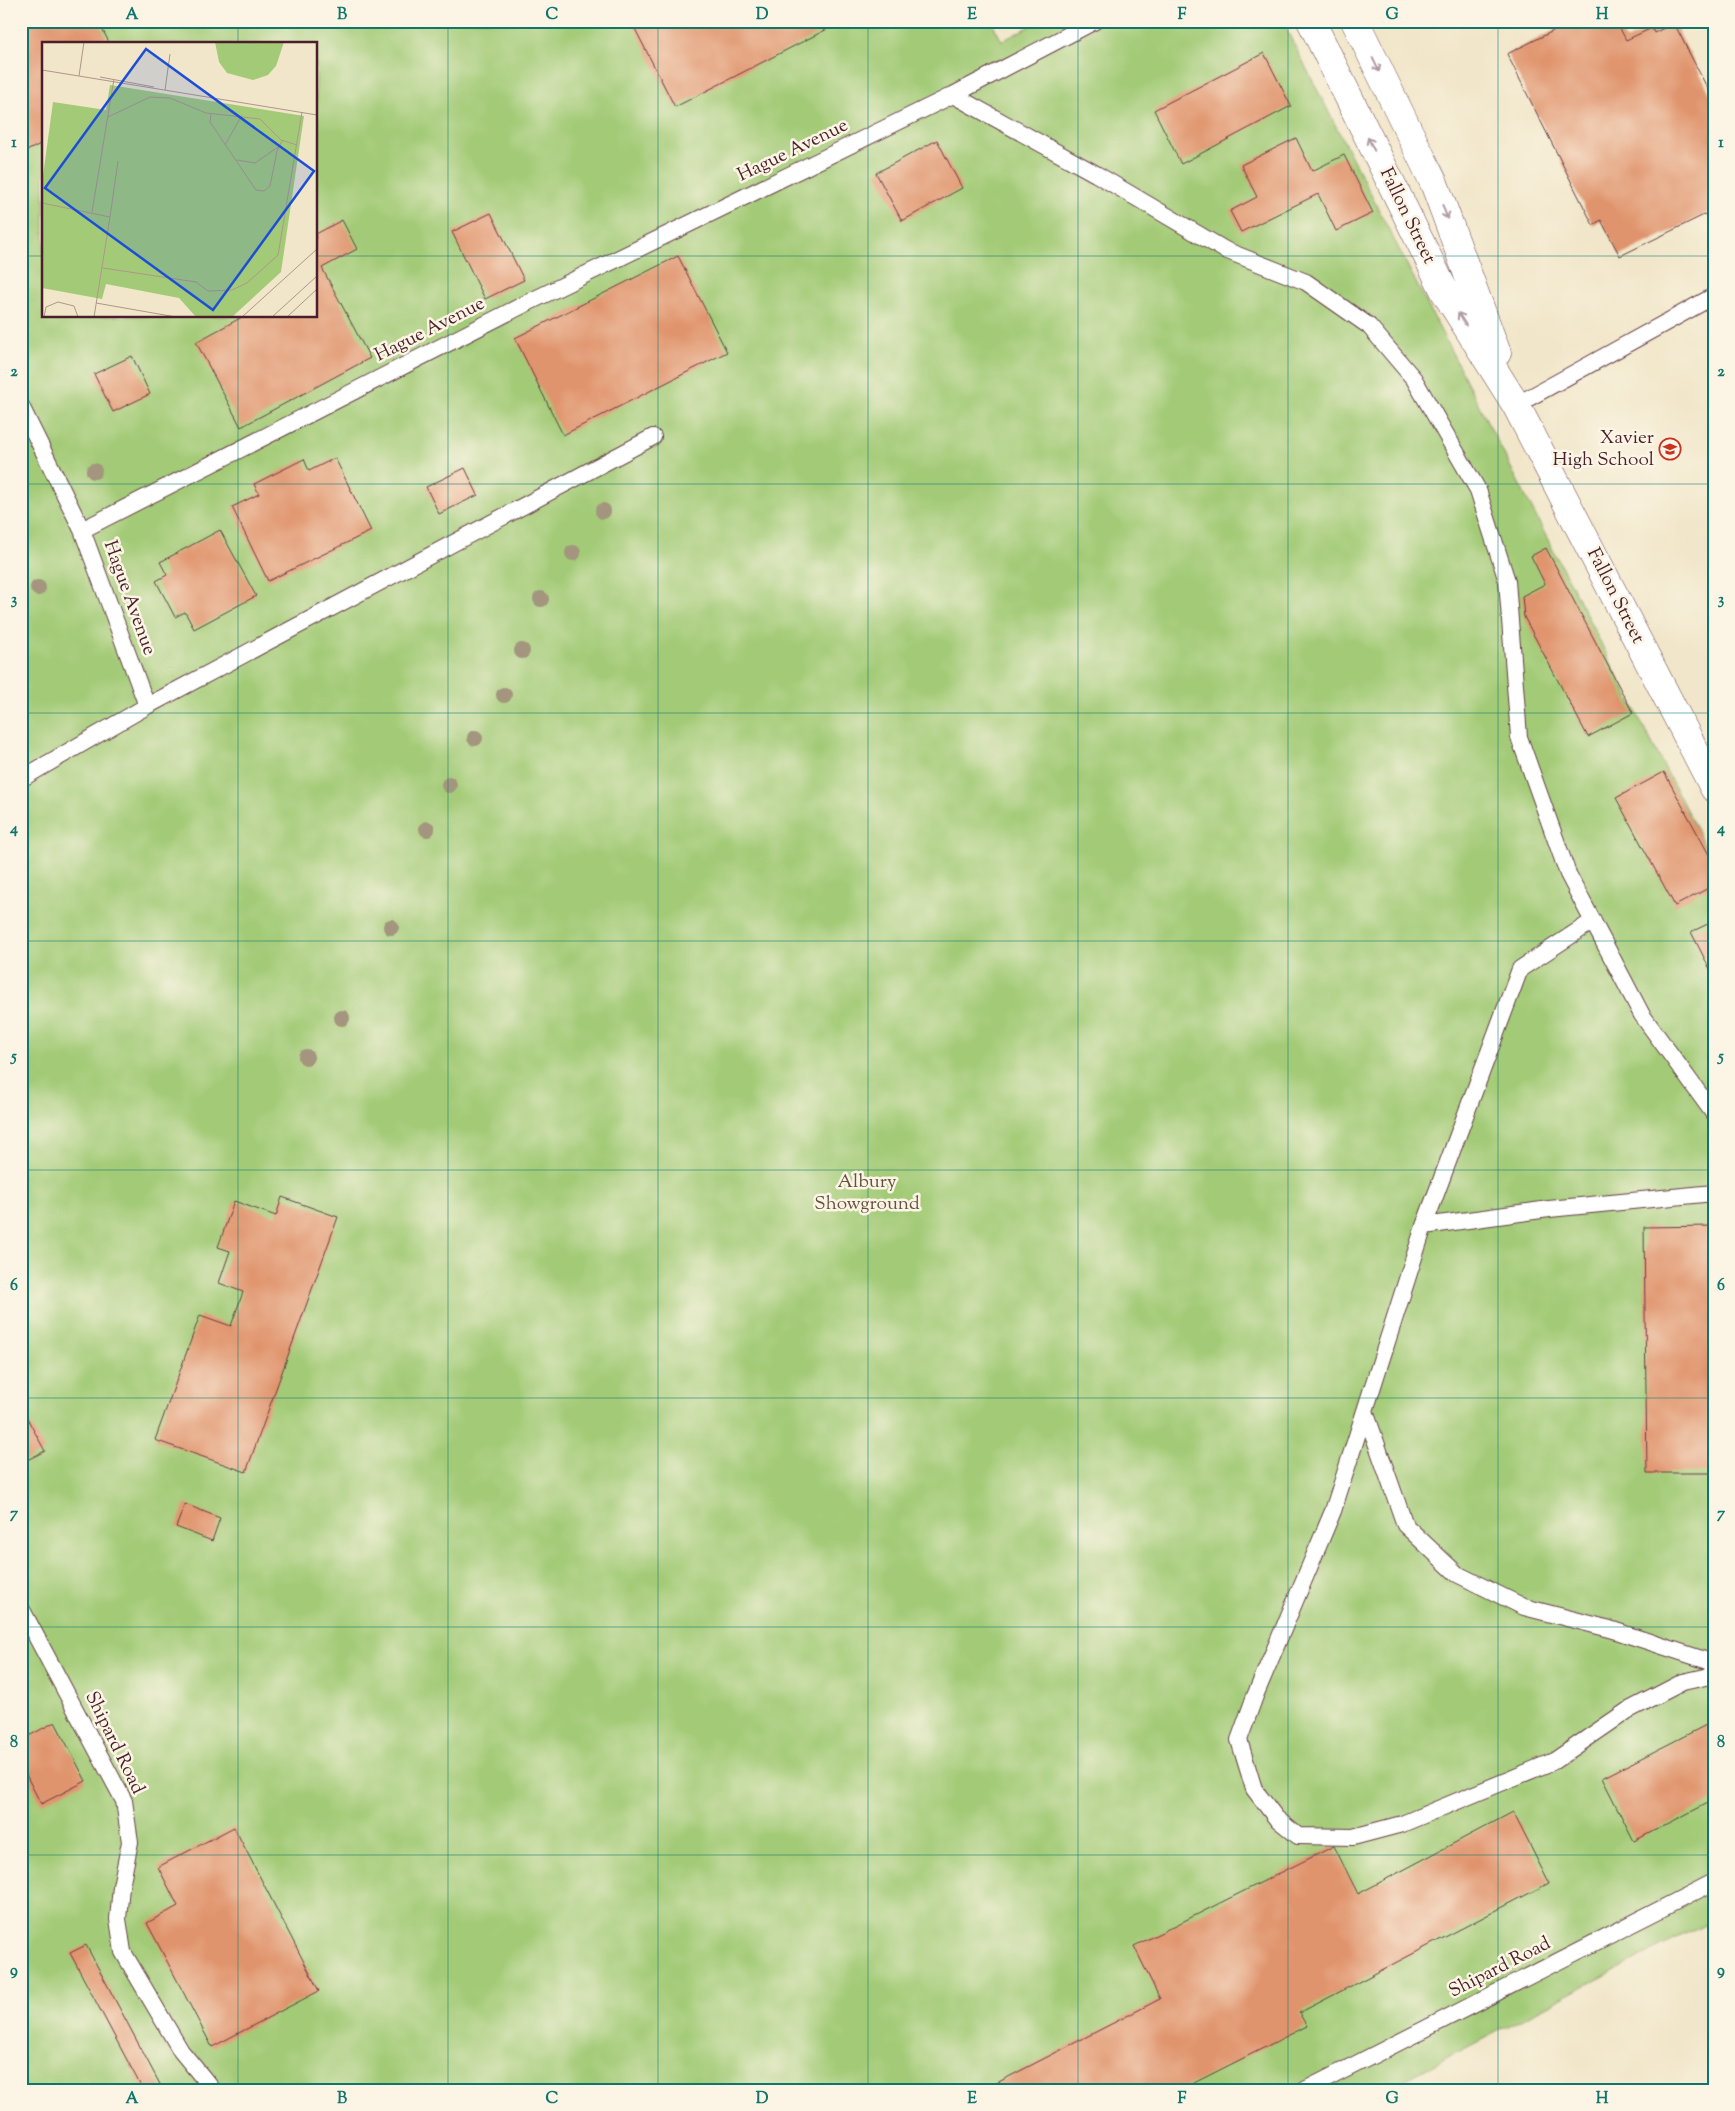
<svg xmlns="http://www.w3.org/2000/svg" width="1735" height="2111" viewBox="0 0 1735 2111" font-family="'Sorts Mill Goudy',serif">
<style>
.green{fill:#a3cb77;stroke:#767551;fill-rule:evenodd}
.building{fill:#e0946d}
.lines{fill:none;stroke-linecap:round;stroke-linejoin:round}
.service-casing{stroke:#633d43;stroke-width:18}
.tertiary-casing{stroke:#633d43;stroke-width:29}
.service{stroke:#fff;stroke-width:16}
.tertiary{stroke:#fff;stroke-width:28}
.tree{fill:#a4957f}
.oneway{stroke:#ae9aa0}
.grid{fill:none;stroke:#0f766e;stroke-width:1;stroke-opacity:0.55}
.labels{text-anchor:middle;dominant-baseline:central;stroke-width:5;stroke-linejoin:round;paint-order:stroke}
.street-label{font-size:19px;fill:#4a1f2b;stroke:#fcf5e5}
.poi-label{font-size:19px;fill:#4a1f2b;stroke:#fcf5e5;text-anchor:end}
.park-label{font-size:19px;fill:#655342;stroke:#fcf5e5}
.inset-road{fill:none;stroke:#ae968a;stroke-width:1}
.view{fill:#1d4ed8;fill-opacity:0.15;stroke:#1d4ed8;stroke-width:2.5}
.inset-edge{fill:none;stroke:#4a1f2b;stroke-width:2.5}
.neatline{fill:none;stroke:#0f766e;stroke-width:2}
.grid-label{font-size:16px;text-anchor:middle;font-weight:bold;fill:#0f766e}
</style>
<rect width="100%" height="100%" fill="#fcf5e5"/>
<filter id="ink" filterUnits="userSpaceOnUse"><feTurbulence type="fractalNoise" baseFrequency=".02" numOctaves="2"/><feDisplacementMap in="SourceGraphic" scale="10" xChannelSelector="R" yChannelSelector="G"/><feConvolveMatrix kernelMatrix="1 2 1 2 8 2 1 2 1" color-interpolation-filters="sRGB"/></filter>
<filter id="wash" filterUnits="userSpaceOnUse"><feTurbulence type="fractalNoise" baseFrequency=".0096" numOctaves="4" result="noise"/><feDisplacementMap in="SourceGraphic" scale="20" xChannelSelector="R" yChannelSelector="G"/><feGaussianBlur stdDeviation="1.12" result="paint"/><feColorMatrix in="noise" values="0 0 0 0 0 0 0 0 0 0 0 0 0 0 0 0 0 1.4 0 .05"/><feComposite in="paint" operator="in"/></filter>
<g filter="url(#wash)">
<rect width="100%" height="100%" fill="#f1e6c9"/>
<!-- green -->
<path class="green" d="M21,21H991L1002,41L1040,21H1282L1714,864V1919L1385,2090H21ZM44,44H316V316H44Z"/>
<g id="blocks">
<!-- building -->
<path class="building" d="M21,21H98L110,44H44V142L21,154Z
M631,21H843L675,107Z
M1573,21H1616L1626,40L1652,28L1654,33L1674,23L1714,101V210L1620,256L1601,220L1593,225L1507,54Z
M1264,53L1291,106L1181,164L1154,110Z
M1296,138L1312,171L1344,155L1373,213L1336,231L1318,194L1241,232L1230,211L1257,197L1241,165Z
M937,140L962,188L902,221L876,173Z
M491,213L524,280L485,299L452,232Z
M342,220L357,249L322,268L370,358L241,427L196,342L244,316H316V234Z
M678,256L727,352L563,435L515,338Z
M132,356L150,394L113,412L94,374Z
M335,458L371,531L268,581L232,507L259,494L254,484L304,459L309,471Z
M465,468L478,495L439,514L426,487Z
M220,530L256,596L194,629L185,612L175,617L156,581L167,575L160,562Z
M1546,548L1633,713L1588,737L1524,617L1522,596L1545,584L1531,556Z
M1664,772L1714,864V885L1675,906L1616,798Z
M1714,921V977L1691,932Z
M282,1197L338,1217L246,1472L155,1440L200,1315L231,1326L243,1292L219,1283L230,1251L218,1247L234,1201L276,1216Z
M1714,1226V1473H1647L1644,1227Z
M21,1407L45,1451L21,1463Z
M185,1504L220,1518L212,1541L176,1527Z
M1714,1721V1800L1634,1841L1602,1778Z
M55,1722L86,1781L41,1804L21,1765V1740Z
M1513,1812L1549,1883L1299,2013L1307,2026L1180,2090H983L1160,1999L1134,1946L1334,1846L1358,1894Z
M234,1827L319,1991L212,2047L147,1923L178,1906L158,1867Z
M86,1945L163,2090H143L70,1953Z"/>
</g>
</g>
<g filter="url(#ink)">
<use href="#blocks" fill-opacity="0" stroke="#633d43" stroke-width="1"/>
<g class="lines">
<!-- service casing -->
<g class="service-casing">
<path id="service" d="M953,95L1096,174L1225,250L1306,282L1369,326L1414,379L1478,490L1507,581L1519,737L1568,874L1642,1015L1714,1114
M1516,405L1714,296
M21,406L82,530L147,706L21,779
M82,530L523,305L953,95L1095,21
M147,706L653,437
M1593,921L1520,969L1424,1226L1333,1511L1255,1696L1239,1740L1254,1789L1276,1818L1298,1836L1353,1837L1402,1824L1554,1761L1627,1711L1683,1682L1714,1675
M1424,1226L1549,1209L1714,1193
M1365,1411L1405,1525L1457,1574L1524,1607L1610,1629L1714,1663
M21,1608L124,1801L130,1842L121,1886L118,1919L123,1952L181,2051L213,2090
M1305,2090L1714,1882"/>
</g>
<!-- tertiary casing -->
<g class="tertiary-casing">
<path id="tertiary" d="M1311,21L1445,292L1516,405L1714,788
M1355,21L1434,183L1497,353"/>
</g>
<!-- service -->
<use href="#service" class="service"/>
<!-- tertiary -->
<use href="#tertiary" class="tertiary"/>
</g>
<!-- trees -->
<g class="tree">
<circle cx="94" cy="471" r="8"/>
<circle cx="603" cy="511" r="8"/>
<circle cx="573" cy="553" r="8"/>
<circle cx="38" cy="588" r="8"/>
<circle cx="541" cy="599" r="8"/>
<circle cx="522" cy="651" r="8"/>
<circle cx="504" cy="695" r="8"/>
<circle cx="475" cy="738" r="8"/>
<circle cx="449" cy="785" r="8"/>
<circle cx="427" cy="829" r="8"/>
<circle cx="391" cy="927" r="8"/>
<circle cx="342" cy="1018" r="8"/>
<circle cx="306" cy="1057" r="8"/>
</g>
<!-- one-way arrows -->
<defs><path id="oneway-shaft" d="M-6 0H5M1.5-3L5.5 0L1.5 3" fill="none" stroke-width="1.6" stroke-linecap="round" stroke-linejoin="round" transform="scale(1.25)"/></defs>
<g class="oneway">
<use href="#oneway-shaft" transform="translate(1376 65) rotate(64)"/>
<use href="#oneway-shaft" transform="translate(1371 144) rotate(-116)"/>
<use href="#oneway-shaft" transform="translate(1445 212) rotate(70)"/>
<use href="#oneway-shaft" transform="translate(1462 319) rotate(-122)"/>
</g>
</g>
<!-- grid -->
<path class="grid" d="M238,21V44M448,21V2090M658,21V2090M868,21V2090M1078,21V2090M1288,21V2090M1498,21V2090M21,256H44M316,256H1714M238,316V2090M21,484H1714M21,713H1714M21,941H1714M21,1170H1714M21,1398H1714M21,1627H1714M21,1855H1714"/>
<!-- icons -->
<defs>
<g id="school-ring" transform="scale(1.125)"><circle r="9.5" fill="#fcf5e5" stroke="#c8321e" stroke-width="1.5"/><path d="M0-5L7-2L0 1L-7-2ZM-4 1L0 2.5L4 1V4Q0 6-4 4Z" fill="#c8321e"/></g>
</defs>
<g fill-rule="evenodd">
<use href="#school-ring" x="1670" y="449"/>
</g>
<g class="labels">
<!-- street labels -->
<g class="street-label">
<text transform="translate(793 151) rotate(-26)">Hague Avenue</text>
<text transform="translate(1407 216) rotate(64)">Fallon Street</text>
<text transform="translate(430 330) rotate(-27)">Hague Avenue</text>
<text transform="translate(1615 596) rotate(63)">Fallon Street</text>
<text transform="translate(129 598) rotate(70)">Hague Avenue</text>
<text transform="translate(114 1743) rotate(64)">Shipard Road</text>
<text transform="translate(1500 1968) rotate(-27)">Shipard Road</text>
</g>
<!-- poi labels -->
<g class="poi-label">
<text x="1654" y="438">Xavier<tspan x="1654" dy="22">High School</tspan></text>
</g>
<!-- park labels -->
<g class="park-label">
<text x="867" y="1182">Albury<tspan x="867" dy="22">Showground</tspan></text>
</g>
</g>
<!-- overview -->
<g transform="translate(42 42)">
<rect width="275" height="275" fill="#f1e6c9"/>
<path d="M173,0H242L234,24L226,33L211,38L185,31L177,20ZM68,43L262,74L239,230L190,275H154L137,256L64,242L60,257L0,246V141L11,60L64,68Z" fill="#a3cb77"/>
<path class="inset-road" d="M0,28L275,73M37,34L42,0M58,35L112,45M123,48L128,12M169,72L168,80L214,148L222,149L228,144L235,109L240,99M66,75L108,55L128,56L164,71L218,77L239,98L255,103M183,103L200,73M195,118L213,121L236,105M0,161L68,175L52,275M50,170L72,37M68,175L76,119M61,226L154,240L166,249L190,248L205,241L236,213L260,70M54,261L134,275M2,275L4,265L16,260L32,264L36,275M200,275L275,207M230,275L275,234M245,275L275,247"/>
<path class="view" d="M104,7L272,129L171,268L3,146Z"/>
<rect width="275" height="275" class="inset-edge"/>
</g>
<!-- margin -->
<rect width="1735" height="2111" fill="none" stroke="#fcf5e5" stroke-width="55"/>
<rect x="28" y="28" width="1680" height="2056" class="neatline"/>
<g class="grid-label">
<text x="132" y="19">A</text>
<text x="342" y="19">B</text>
<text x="552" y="19">C</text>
<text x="762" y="19">D</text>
<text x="972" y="19">E</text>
<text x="1182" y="19">F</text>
<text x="1392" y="19">G</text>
<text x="1602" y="19">H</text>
<text x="14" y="147">1</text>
<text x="1721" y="147">1</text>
<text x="14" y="376">2</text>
<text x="1721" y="376">2</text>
<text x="14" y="604">3</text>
<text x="1721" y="604">3</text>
<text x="14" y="833">4</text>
<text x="1721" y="833">4</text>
<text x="14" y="1061">5</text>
<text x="1721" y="1061">5</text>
<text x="14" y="1290">6</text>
<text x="1721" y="1290">6</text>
<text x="14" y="1518">7</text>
<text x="1721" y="1518">7</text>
<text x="14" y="1747">8</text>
<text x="1721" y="1747">8</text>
<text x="14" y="1975">9</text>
<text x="1721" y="1975">9</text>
<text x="132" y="2103">A</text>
<text x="342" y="2103">B</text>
<text x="552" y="2103">C</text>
<text x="762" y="2103">D</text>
<text x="972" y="2103">E</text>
<text x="1182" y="2103">F</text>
<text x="1392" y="2103">G</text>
<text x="1602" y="2103">H</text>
</g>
</svg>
